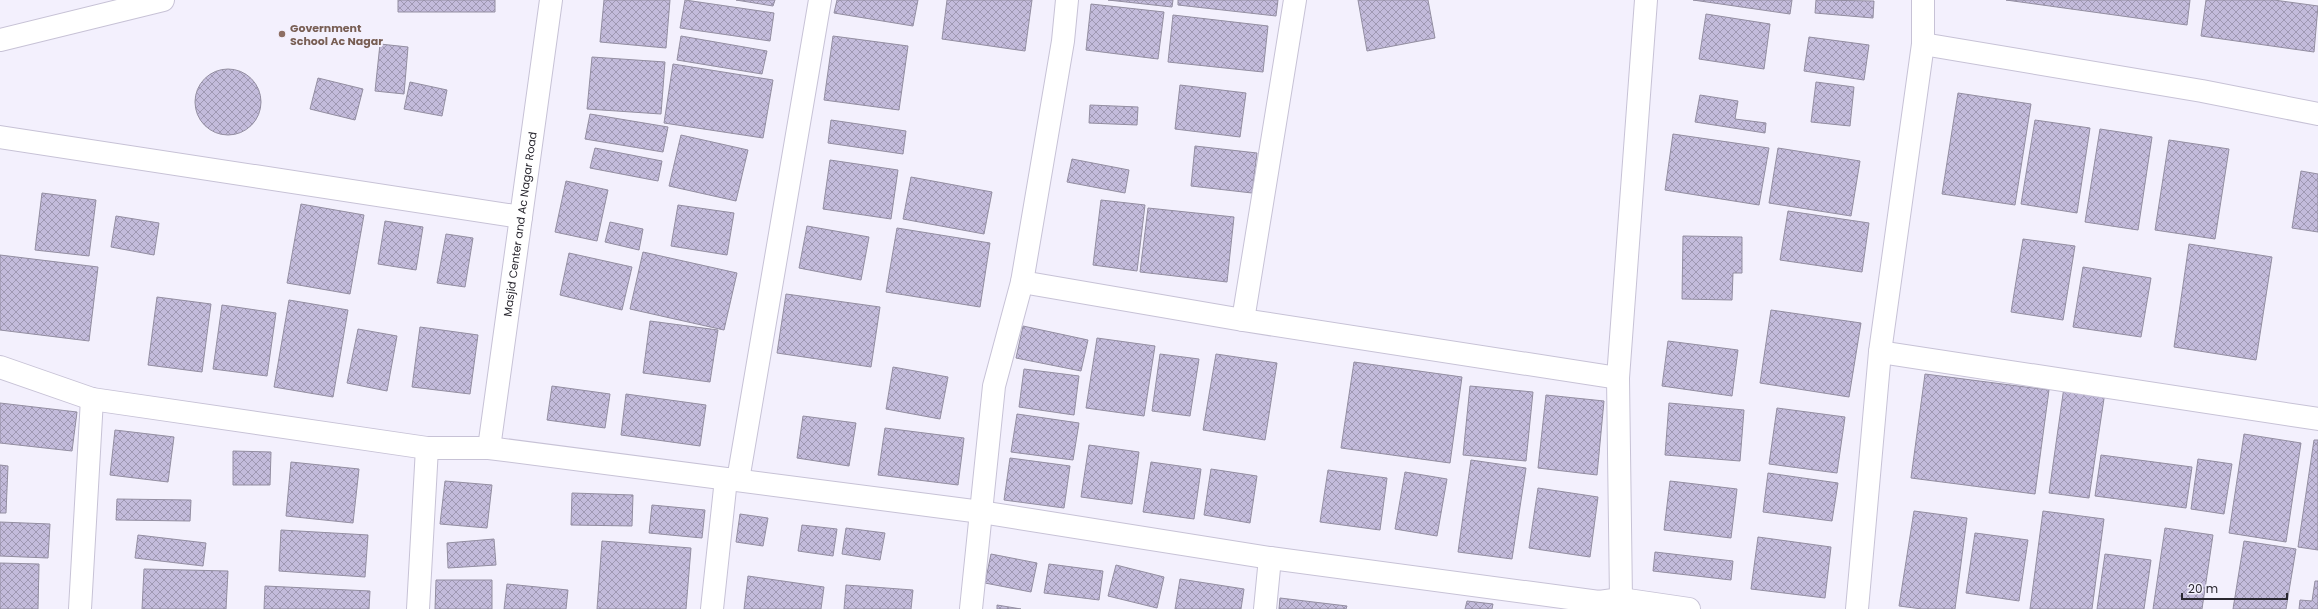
<svg xmlns="http://www.w3.org/2000/svg" width="2318" height="609" viewBox="0 0 2318 609" font-family="Poppins,sans-serif">
<style>
.building{fill:url(#building-cross-hatch);stroke:#938ea1}
.lines{fill:none;stroke-linecap:round;stroke-linejoin:round}
.minor-casing{stroke:#c7c2d6;stroke-width:24}
.tertiary-casing{stroke:#c7c2d6;stroke-width:24}
.minor{stroke:#fff;stroke-width:22}
.tertiary{stroke:#fff;stroke-width:22}
.education-dot{fill:#8d6e63;stroke:#f3f0fd;stroke-width:1.5}
.labels{text-anchor:middle;dominant-baseline:central;stroke-width:4;stroke-linejoin:round;paint-order:stroke}
.education-label{font-size:11px;font-weight:bold;fill:#785e54;stroke:#f3f0fd;text-anchor:start}
.street-label{font-size:11px;fill:#2a2830;stroke:#f3f0fd}
</style>
<defs>
<pattern id="building-cross-hatch" width="8" height="8" patternUnits="userSpaceOnUse"><rect width="8" height="8" fill="#c3bbdb"/><path d="M0 0l8 8M0 8l8-8" fill="none" stroke="#9f98b2"/></pattern>
</defs>
<rect width="100%" height="100%" fill="#f3f0fd"/>
<!-- building -->
<path class="building" d="M398,0H495V12H398Z
M604,0H670L666,48L600,42Z
M685,0L774,13L770,41L680,28Z
M736,0H775L773,6Z
M837,0H918L913,26L834,13Z
M947,0H1032L1025,51L942,39Z
M1108,0H1173L1172,7Z
M1178,0H1278L1276,16L1178,5Z
M1358,0H1428L1435,38L1367,51Z
M1693,0H1792L1790,14Z
M1816,0L1874,1L1873,18L1815,13Z
M2006,0H2190L2187,25Z
M2206,0H2274L2318,6L2314,52L2201,36Z
M1091,4L1164,12L1158,59L1086,50Z
M1706,14L1770,24L1764,69L1699,59Z
M1173,15L1268,26L1263,72L1168,62Z
M681,36L767,51L762,74L677,60Z
M833,36L908,46L899,110L824,100Z
M1809,37L1869,45L1864,80L1804,71Z
M380,44L408,47L404,94L375,91Z
M592,57L665,62L661,114L587,109Z
M673,64L773,80L763,138L664,123Z
M195 102a33 33 0 1 1 66 0a33 33 0 1 1-66 0Z
M318,78L363,89L355,120L310,109Z
M410,82L447,90L442,116L404,109Z
M1816,82L1854,87L1850,126L1811,122Z
M1180,85L1246,93L1240,137L1175,129Z
M1958,93L2031,104L2015,205L1942,194Z
M1700,95L1738,101L1735,119L1766,123L1765,133L1695,122Z
M1090,105L1138,107L1137,125L1089,123Z
M590,114L668,127L663,152L585,139Z
M831,120L906,131L903,154L828,143Z
M2035,120L2090,128L2077,213L2021,204Z
M2100,129L2152,137L2138,230L2085,222Z
M1673,134L1769,148L1759,205L1665,190Z
M681,135L748,150L736,201L669,186Z
M2169,140L2229,149L2215,239L2155,230Z
M1195,146L1257,153L1252,193L1191,186Z
M595,148L662,161L658,181L590,168Z
M1778,148L1860,161L1851,216L1769,203Z
M1072,159L1129,170L1125,193L1067,182Z
M830,160L898,170L891,219L823,209Z
M2301,171L2318,174V232L2292,228Z
M911,177L992,192L984,234L903,219Z
M566,181L608,190L597,241L555,232Z
M42,193L96,200L89,256L35,250Z
M1101,200L1145,205L1137,271L1093,265Z
M301,204L364,215L350,294L287,283Z
M678,205L734,213L727,255L671,246Z
M1148,208L1234,217L1227,282L1140,272Z
M1788,211L1869,223L1862,272L1780,260Z
M116,216L159,223L154,255L111,247Z
M385,221L423,227L416,270L378,264Z
M610,222L643,229L639,250L605,242Z
M807,226L869,237L861,280L799,268Z
M897,228L990,243L980,307L886,292Z
M446,234L473,238L465,287L437,283Z
M1683,236L1742,237V273H1733L1732,300L1682,299Z
M2023,239L2075,246L2063,320L2011,312Z
M2189,244L2272,257L2256,360L2174,347Z
M643,252L737,273L724,330L630,309Z
M569,253L632,267L622,310L560,295Z
M0,255L98,267L89,341L0,330Z
M2083,267L2151,278L2141,337L2073,327Z
M786,294L880,307L871,367L777,353Z
M157,297L211,304L202,372L148,365Z
M289,300L348,310L333,397L274,387Z
M222,305L276,313L267,376L213,369Z
M1771,310L1861,323L1849,397L1760,383Z
M650,321L718,330L710,382L643,373Z
M1023,326L1088,340L1081,371L1016,358Z
M420,327L478,335L470,394L412,387Z
M358,329L397,336L387,391L347,383Z
M1097,338L1155,346L1144,416L1086,408Z
M1668,341L1738,350L1732,396L1662,386Z
M1160,354L1199,359L1190,416L1152,411Z
M1216,354L1277,363L1265,440L1203,430Z
M1354,362L1462,377L1450,463L1341,448Z
M893,367L948,377L940,419L886,409Z
M1024,369L1079,376L1074,415L1019,407Z
M1925,374L2049,390L2035,494L1911,478Z
M552,386L610,394L605,428L547,420Z
M1470,386L1533,392L1526,461L1463,455Z
M2064,387L2105,392L2089,498L2049,493Z
M626,394L706,405L700,446L621,435Z
M1546,395L1604,401L1597,475L1538,468Z
M0,403L77,412L72,451L0,443Z
M1669,403L1744,410L1740,461L1665,455Z
M1777,408L1845,417L1837,473L1769,464Z
M1017,414L1079,423L1073,460L1011,452Z
M803,416L856,423L849,466L797,458Z
M885,428L964,438L958,485L878,475Z
M115,430L174,437L168,482L110,475Z
M2244,434L2301,443L2286,542L2229,533Z
M2314,440H2318V550L2298,547Z
M1089,445L1139,452L1132,504L1081,497Z
M233,451L271,452L270,485H233Z
M2101,455L2192,467L2186,508L2095,496Z
M1010,458L1070,466L1064,508L1004,500Z
M2198,459L2232,464L2224,514L2191,509Z
M1471,460L1526,468L1512,559L1458,552Z
M291,462L359,469L353,523L286,516Z
M1151,462L1201,469L1194,519L1143,512Z
M0,465L8,466L6,513H0Z
M1211,469L1257,476L1250,523L1204,515Z
M1328,470L1387,478L1380,530L1320,522Z
M1405,472L1447,479L1437,536L1395,529Z
M1768,473L1838,483L1832,521L1763,512Z
M445,481L492,485L487,528L440,524Z
M1670,481L1737,489L1731,538L1664,530Z
M1538,488L1598,497L1590,557L1529,548Z
M572,493L633,495L632,526L571,525Z
M117,499L191,500L190,521L116,520Z
M652,505L705,510L702,538L649,533Z
M1914,511L1967,518L1955,609H1922L1899,606Z
M2043,511L2104,519L2092,609H2030Z
M740,514L768,518L763,546L736,542Z
M0,522L50,524L48,558L0,556Z
M802,525L837,529L833,556L798,551Z
M846,528L885,533L880,560L842,554Z
M2165,528L2213,535L2202,609H2153Z
M281,530L368,535L365,577L279,571Z
M1975,533L2028,540L2019,601L1966,593Z
M138,535L206,543L203,566L135,558Z
M1758,537L1831,547L1825,598L1751,589Z
M494,539L496,565L448,568L447,543Z
M602,541L691,548L686,609H597Z
M2244,541L2296,549L2286,609H2233Z
M1655,552L1733,561L1731,580L1653,571Z
M991,554L1037,563L1031,592L985,583Z
M2105,554L2151,560L2144,609H2097Z
M0,563L39,564L38,609H0Z
M1049,564L1103,571L1099,600L1044,593Z
M1116,565L1164,577L1157,608L1108,596Z
M144,569L228,571L226,609H142Z
M748,576L824,587L821,609H744Z
M1180,579L1244,589L1241,609H1175Z
M436,580H492V609H435Z
M2315,581H2318V609H2299L2300,600L2312,601Z
M507,584L568,590L566,609H504Z
M846,585L913,590L911,609H844Z
M265,586L370,591L369,609H264Z
M1280,598L1347,606L1346,609H1279Z
M1467,601L1493,604L1492,609H1465Z
M997,605L1021,609H997Z"/>
<g class="lines">
<!-- minor casing -->
<g class="minor-casing">
<g id="minor">
<path d="M0,40L163,0"/>
<path d="M0,137L521,217"/>
<path d="M1022,282L1243,320L1618,378"/>
<path d="M1243,320L1295,0"/>
<path d="M1880,352L2318,419"/>
<path d="M0,367L92,399L427,448H489L981,512L1270,558L1599,602L1621,599L1689,609"/>
<path id="s1" d="M489,448L551,0"/>
<path d="M738,480L820,0"/>
<path d="M1621,599L1618,378L1646,0"/>
<path d="M80,609L92,399"/>
<path d="M418,609L427,448"/>
<path d="M712,609L726,479"/>
<path d="M971,609L994,386L1022,282L1063,41L1067,0"/>
<path d="M1265,609L1270,558"/>
<path d="M1857,609L1880,352L1923,44V0"/>
</g>
</g>
<!-- tertiary casing -->
<g class="tertiary-casing">
<path id="tertiary" d="M1923,44L2202,91L2318,114"/>
</g>
<!-- minor -->
<use href="#minor" class="minor"/>
<!-- tertiary -->
<use href="#tertiary" class="tertiary"/>
</g>
<!-- markers -->
<circle class="education-dot" cx="282" cy="34" r="4"/>
<g class="labels">
<!-- education labels -->
<g class="education-label">
<text x="290" y="28">Government<tspan x="290" dy="13">School Ac Nagar</tspan></text>
</g>
<!-- street labels -->
<g class="street-label">
<text stroke="none"><textPath href="#s1" startOffset="226">Masjid Center and Ac Nagar Road</textPath></text>
</g>
</g>
<!-- scale -->
<path d="M2182 593v6h105v-6" fill="none" stroke="#2a2830" stroke-width="2"/>
<text x="2188" y="593" font-size="12" fill="#2a2830" stroke="#f3f0fd" stroke-width="3" paint-order="stroke">20 m</text>
</svg>
